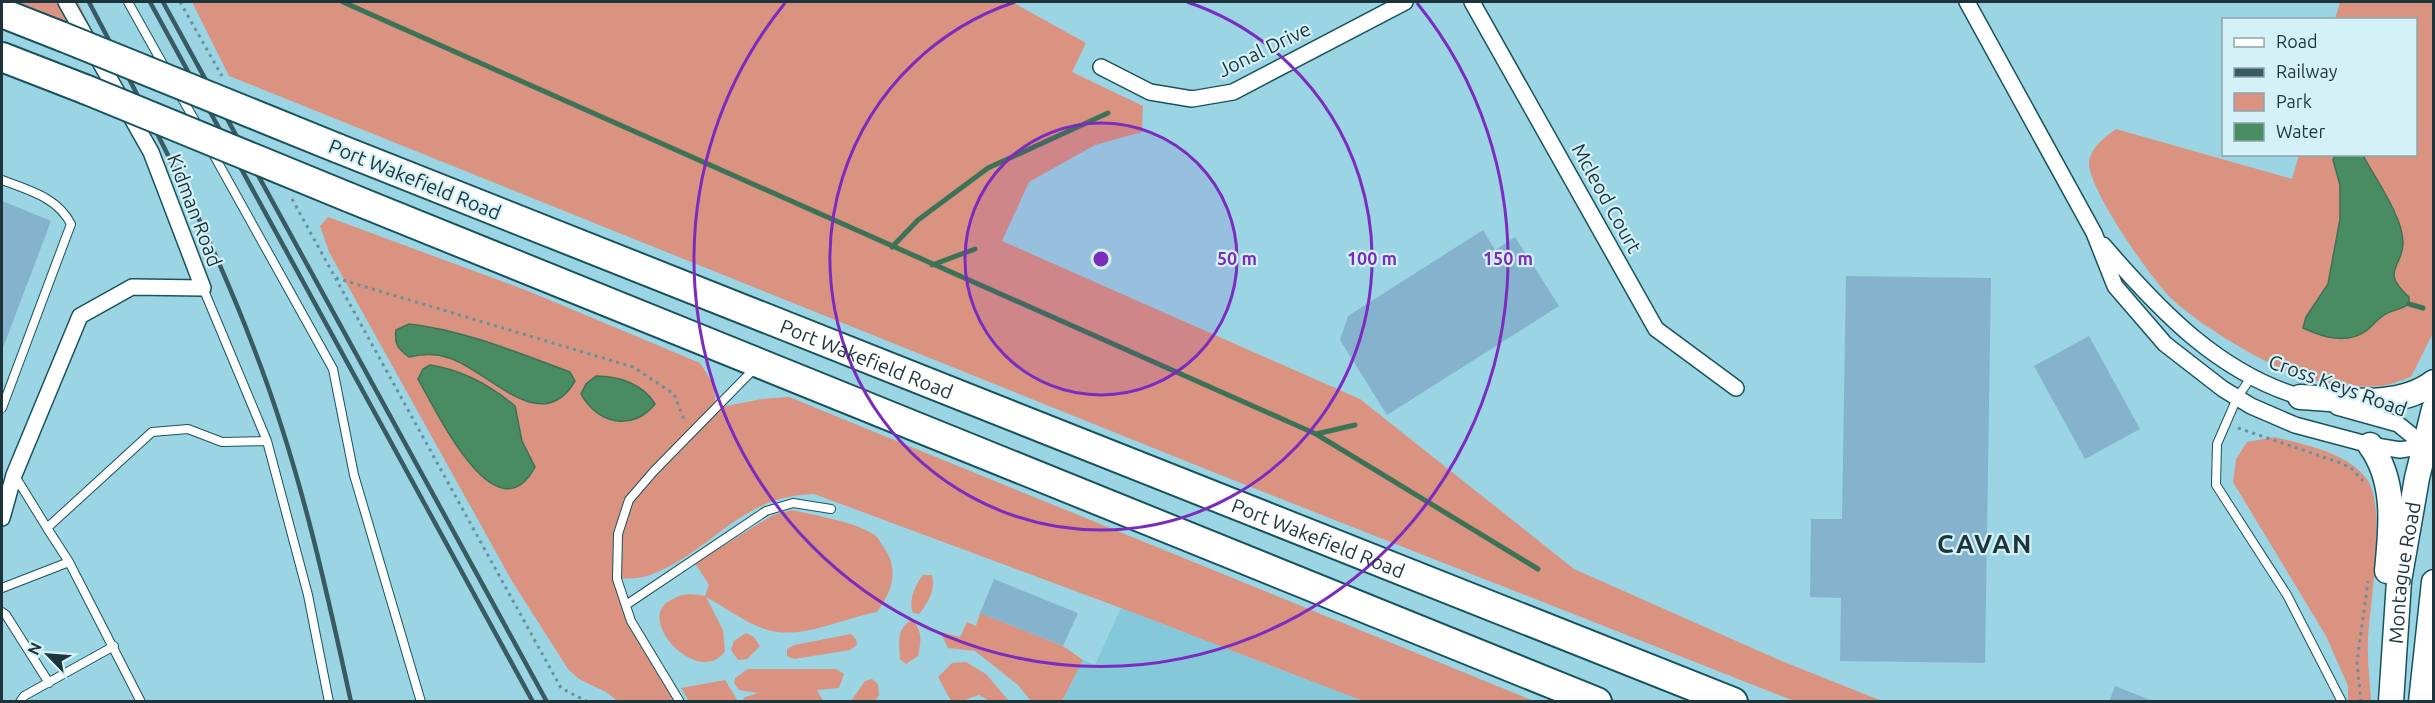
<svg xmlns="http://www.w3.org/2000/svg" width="2435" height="703" viewBox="0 0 2435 703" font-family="Ubuntu,sans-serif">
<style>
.built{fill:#85c8d9}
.green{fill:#da9381}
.water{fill:#498c62;stroke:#3c7256;stroke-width:1.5}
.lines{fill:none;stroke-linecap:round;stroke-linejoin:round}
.stream{stroke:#3c7256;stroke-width:5}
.building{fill:#85b3ce}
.lane-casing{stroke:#17535f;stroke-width:10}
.street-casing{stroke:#17535f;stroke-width:18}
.primary-casing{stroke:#17535f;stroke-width:27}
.highway-casing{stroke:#17535f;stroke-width:32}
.path{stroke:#66929d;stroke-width:3;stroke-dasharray:3 4.5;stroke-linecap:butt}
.lane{stroke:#fff;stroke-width:8}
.street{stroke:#fff;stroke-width:15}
.primary{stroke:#fff;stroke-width:24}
.highway{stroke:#fff;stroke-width:28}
.rail{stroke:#3a5a62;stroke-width:4.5}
.highway-bridge-casing{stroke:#17535f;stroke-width:32;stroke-linecap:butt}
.highway-bridge{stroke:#fff;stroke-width:28}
.ring{fill:none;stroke:#7b2cbf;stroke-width:3}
.labels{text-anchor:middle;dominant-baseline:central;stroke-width:4.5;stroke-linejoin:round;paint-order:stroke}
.street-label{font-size:20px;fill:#1d353a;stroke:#d4f1f8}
.district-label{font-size:26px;font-weight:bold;letter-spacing:1.5px;fill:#1d353a;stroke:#d4f1f8}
.centre{fill:#7b2cbf;stroke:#d4f1f8;stroke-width:3}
.ring-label{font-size:18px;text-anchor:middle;font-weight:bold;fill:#7b2cbf;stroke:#d4f1f8;stroke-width:4.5;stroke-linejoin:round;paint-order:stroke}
</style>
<rect width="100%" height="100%" fill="#9bd5e4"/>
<!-- built -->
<path class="built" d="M1121,608L1137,614L1363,701L1062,702L1083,660L1095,665Z"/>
<!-- green -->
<path class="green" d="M2,2H78L103,54Z
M192,2H1012L1086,43L1072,72L1143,106L1142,132L1095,145L1029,182L1002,241L1360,399L1574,569L1777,659L1882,701H1794L1218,474L229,76Z
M2340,2H2433V333L2411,377C2401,380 2391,385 2381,386C2364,388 2342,385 2326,383C2280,375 2210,332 2175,302C2154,284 2088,189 2089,163C2090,148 2105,137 2116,129L2292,179L2299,155L2416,154V20L2335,19Z
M328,217L528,291L700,363L714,385L716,408L762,399L789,397L1534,701H1363L1137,614L814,494C738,496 713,552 650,575C640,579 628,578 617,579L631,621L680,701H618L606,692L579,679L568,669L512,581L329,252L320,226Z
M2275,437C2305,445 2346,452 2366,478C2388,505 2369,607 2368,642C2367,661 2370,682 2371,701H2348V686L2326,636L2233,482L2236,459L2247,442Z
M792,510C814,515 855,522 873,534C877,536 880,541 882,545C900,568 893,590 877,612C845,618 809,636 777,632C753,629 727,608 706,597L723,630L725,651C700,688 635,621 669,601C682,593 691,593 705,596L709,585L695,563L773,515Z
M923,575H932C936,590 928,603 919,614L913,613C908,601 915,585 923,575Z
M980,613L1063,646L1083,660L1062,701H1031L1018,685L975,651L948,648L940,632L960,637L967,622L976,626Z
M912,620C923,631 921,642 918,656L906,664L900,659C899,642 896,629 912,620Z
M746,633L754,637L760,646L747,659L738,660L731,650L734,641Z
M851,634L856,639L857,645L850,650L794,659L787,656V649L794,645Z
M966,662L986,674L1009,701H990L979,695L962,701H951L938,677L952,663Z
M748,669H836L844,674L839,688L817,690L823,701H742L745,697L758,693L739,690L734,683L735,678Z
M872,679L878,684L879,695L875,701H851L865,681Z
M725,680L738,701H689L681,688Z"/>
<!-- water -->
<path class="water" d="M2335,155H2361L2364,157C2376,180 2403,217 2403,243C2403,268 2379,270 2409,297V304C2401,310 2391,310 2384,315C2377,320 2372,326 2366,331C2346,345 2323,337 2303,328L2306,317L2328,284L2340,219V185L2333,160Z
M409,324C464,330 518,353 570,372L575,381C541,439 489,370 449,358C435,353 423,354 409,357C398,349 394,344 396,330Z
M430,365C463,370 490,385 515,406L522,441L535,467C496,540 435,408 418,379L423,369Z
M596,376C619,376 643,384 655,404C633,432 597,424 581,394L586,384Z"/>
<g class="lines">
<!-- stream -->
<path class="stream" d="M343,2L1316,434L1538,569
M892,247L918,220L988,168L1108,113
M932,265L975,249
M2409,304L2423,308
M1316,434L1355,425"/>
</g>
<!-- building -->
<path class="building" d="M2,201L51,221L3,348L2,347Z
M1483,230L1495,250L1515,237L1559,306L1387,415L1340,340L1348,316Z
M1846,276L1991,278L1985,663L1840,661L1841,598L1810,597L1811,519H1842Z
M2089,336L2140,429L2085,459L2034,366Z
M994,579L1078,613L1063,646L980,613Z
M2115,686L2153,701V702H2109Z"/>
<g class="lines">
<!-- lane casing -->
<g class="lane-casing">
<path id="lane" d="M128,2L165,68
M180,95L198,126
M211,150L333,369L354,475L421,702
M2,180C28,190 57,197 71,224L2,408
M203,288L267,441L308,595L329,702
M2252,376L2237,398L2217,444L2216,485L2287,595L2342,702
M15,476L47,528L152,432L188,429L222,442L267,441
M47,528L69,562
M2,588L69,562L141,702
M626,605L766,511L793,503L831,509
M2,612L6,615L49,683
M20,702L24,696L114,646
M680,702L631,621L617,579L618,534L629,500L654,471L754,369"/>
</g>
<!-- street casing -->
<g class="street-casing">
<path id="street" d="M1472,2L1656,329L1736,388
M1967,2L2094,233L2115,286L2165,344L2223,389L2251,406L2295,425L2370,445L2400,450L2425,446
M1101,67L1150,92L1192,99L1233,92L1405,2
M2103,245C2160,311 2221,376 2308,399
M2337,407L2398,424L2425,446
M2,518L14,475L80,316L132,287L203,288L151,152L66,2"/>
</g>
<!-- primary casing -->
<g class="primary-casing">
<g id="primary">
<path d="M2300,397C2342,399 2398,410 2434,382"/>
<path d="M2370,445C2397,482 2391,529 2387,571"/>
<path id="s1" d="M2391,702L2399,581L2417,478L2434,409"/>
<path d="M2421,702L2434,582"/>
</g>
</g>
<!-- highway casing -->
<g class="highway-casing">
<g id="highway">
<path d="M2,13L63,37"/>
<path d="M2,57L87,90"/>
<path id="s2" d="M337,148L1733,702"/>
<path d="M348,197L1597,702"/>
</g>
</g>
<!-- path -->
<path class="path" d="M180,2L222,76
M292,199L561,688L588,702
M336,278L633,367L674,394L685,422
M2238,428L2338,462L2351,468L2363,481
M2361,702L2357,662L2368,581"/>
<!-- lane -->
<use href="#lane" class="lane"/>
<!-- street -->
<use href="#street" class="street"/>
<!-- primary -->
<use href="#primary" class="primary"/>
<!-- highway -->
<use href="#highway" class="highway"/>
<!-- rail -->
<path class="rail" d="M89,2C148,115 208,227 253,346C298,461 325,582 351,702
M150,2L533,702
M163,2L547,702"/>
<!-- highway-bridge casing -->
<g class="highway-bridge-casing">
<path id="highway-bridge" d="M63,37L337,148
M87,90L348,197"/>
</g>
<!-- highway-bridge -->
<use href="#highway-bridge" class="highway-bridge"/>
</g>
<!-- distance rings -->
<circle cx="1101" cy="259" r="136" fill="#7b2cbf" fill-opacity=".12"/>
<g class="ring">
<circle cx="1101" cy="259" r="136"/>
<path d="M1187 2A271 271 0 1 1 1015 2"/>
<path d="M1417 3A407 407 0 1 1 785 3"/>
</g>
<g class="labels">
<!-- street labels -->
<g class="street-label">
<text transform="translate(1264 49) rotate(-26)">Jonal Drive</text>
<text transform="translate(415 179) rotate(22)">Port Wakefield Road</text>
<text transform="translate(1607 198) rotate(61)">Mcleod Court</text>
<text transform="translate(195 210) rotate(69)">Kidman Road</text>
<text stroke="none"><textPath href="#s2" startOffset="570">Port Wakefield Road</textPath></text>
<text transform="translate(2338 385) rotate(20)">Cross Keys Road</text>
<text stroke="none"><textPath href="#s2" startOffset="1056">Port Wakefield Road</textPath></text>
<text stroke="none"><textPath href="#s1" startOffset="130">Montague Road</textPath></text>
</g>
<!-- district labels -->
<g class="district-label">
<text x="1985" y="543">CAVAN</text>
</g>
</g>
<circle cx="1101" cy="259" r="9" class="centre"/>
<g class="ring-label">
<text x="1237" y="265">50 m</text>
<text x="1372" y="265">100 m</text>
<text x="1508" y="265">150 m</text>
</g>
<!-- border -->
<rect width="2435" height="703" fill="none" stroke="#1d353a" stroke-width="6"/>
<!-- legend -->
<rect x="2222" y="18" width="195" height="138" fill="#d4f1f8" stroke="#8ba6ac" stroke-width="1.5"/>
<rect x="2234" y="38" width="30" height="9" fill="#ffffff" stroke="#8ba6ac" stroke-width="1.5"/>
<text x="2276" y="48" font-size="18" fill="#1d353a">Road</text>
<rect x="2234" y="68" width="30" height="9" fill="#3a5a62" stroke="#8ba6ac" stroke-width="1.5"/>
<text x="2276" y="78" font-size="18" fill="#1d353a">Railway</text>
<rect x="2234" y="93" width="30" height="18" fill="#da9381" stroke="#8ba6ac" stroke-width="1.5"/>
<text x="2276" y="108" font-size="18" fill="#1d353a">Park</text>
<rect x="2234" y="123" width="30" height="18" fill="#498c62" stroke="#8ba6ac" stroke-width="1.5"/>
<text x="2276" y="138" font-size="18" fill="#1d353a">Water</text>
<!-- north arrow -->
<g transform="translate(48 655) rotate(295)" stroke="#d4f1f8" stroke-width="4.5" paint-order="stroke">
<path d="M0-4.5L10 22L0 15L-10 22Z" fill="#1d353a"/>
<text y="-9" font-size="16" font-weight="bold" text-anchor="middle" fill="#1d353a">N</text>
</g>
</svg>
